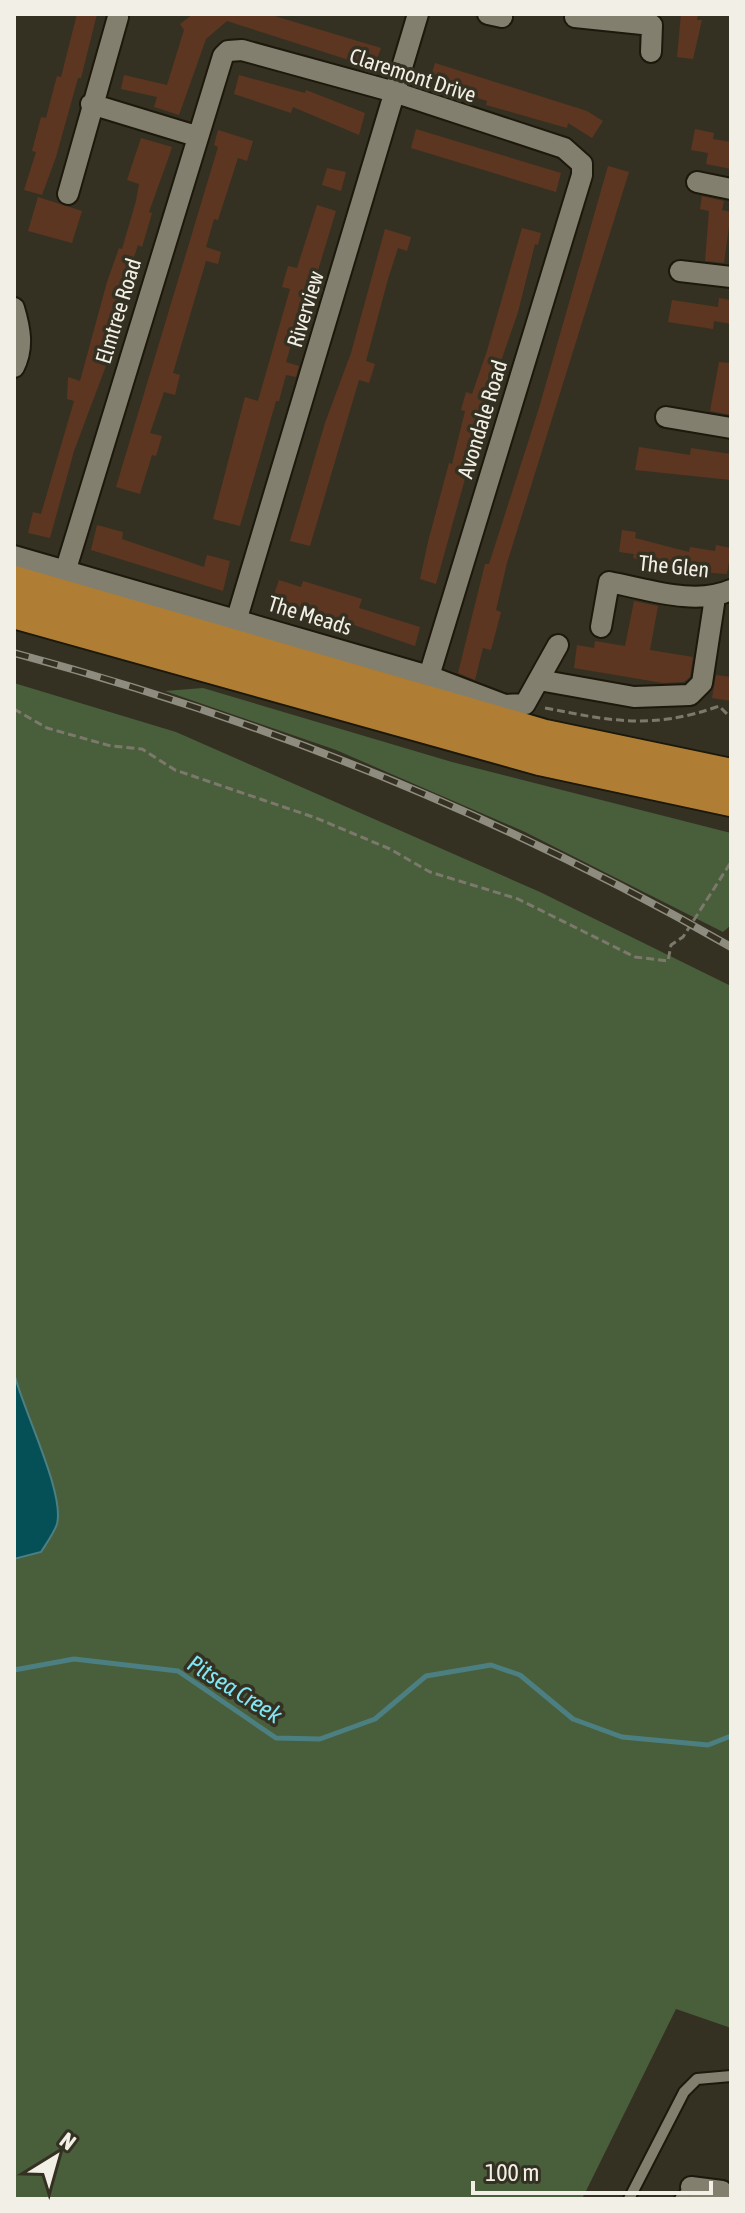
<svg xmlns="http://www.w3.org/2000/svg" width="745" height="2213" viewBox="0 0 745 2213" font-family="'Asap Condensed',sans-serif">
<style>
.green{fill:#495e3a}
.water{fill:#054f57;stroke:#4c7f82;stroke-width:2}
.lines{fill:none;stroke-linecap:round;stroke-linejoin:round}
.stream{stroke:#4c7f82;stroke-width:5}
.building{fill:#5d3621}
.service-casing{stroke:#1c180b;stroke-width:14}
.minor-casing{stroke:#1c180b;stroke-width:24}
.trunk-casing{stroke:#1c180b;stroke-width:36}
.path{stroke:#7c796c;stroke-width:3;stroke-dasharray:8 4;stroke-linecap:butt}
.service{stroke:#837f6e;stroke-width:10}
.minor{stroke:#837f6e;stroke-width:20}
.trunk{stroke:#af7e34;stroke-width:32}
.rail-casing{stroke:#8e8c7f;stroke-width:8}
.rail{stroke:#343122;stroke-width:5;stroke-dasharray:15;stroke-linecap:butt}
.labels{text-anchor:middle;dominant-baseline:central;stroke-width:7;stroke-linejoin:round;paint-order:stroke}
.street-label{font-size:22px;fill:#f2f0e6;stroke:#343122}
.water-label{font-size:24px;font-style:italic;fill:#81e5f3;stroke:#343122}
</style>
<rect width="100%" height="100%" fill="#343122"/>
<!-- green -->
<path class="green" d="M14,683L176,732L540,892L731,986V2028L676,2009L582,2199H14Z
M203,688L452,762L731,833V925L723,932L525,832L336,750L165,691Z"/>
<!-- water -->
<path class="water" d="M14,1373C23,1410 65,1493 57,1524C54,1533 46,1544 41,1552L14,1559Z"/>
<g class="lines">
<!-- stream -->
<path class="stream" d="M14,1670L74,1659L178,1671L276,1738L320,1739L375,1719L426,1676L491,1665L520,1675L573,1719L622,1737L708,1745L731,1736"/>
</g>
<!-- building -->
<path class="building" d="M77,14H97L81,78H78L56,157L42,195L24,190L36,152L32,151L41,117L46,118L57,76L61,77Z
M193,14H268L381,48L374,68L227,21L206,39L179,115L154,107L157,97L121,89L124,75L167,85L184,30L180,24Z
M681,14H698L697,20H702L693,59L677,57Z
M435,63L587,111L603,121L592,138L568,123L567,128L486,105L487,101L429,82Z
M239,75L305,93L306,90L365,113L359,135L293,107L291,113L234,94Z
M416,129L561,173L556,192L411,148Z
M695,129L714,133L713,139L731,142V169L706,164L708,153L691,150Z
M218,130L253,141L247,161L238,158L218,220L214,219L206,247L221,252L218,264L206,261L173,373L180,375L175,395L164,392L150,433L162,436L156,456L152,455L140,494L116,487L218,147L214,145Z
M141,138L172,147L168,159L149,212L152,213L142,247L138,245L125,284L110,355L74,451L50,538L28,533L33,512L41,514L74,401L67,399L68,377L80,381L107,282L119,248L122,249L136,201L139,184L127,180Z
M608,166L629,172L507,563L496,610L501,612L491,650L483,648L475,680L458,673L485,564H489L539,408Z
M327,168L346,172L341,191L322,185Z
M702,196L724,201L722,210L731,212L724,263L705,261L709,211L700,209Z
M38,197L82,211L72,243L28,231Z
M317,205L336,211L298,336L294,335L286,362L299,366L296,377L286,375L279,401H276L240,526L213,519L245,397L258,401L290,289L282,287L288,266L297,268Z
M522,228L541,233L538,245L535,244L518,312L490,393L475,458L471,457L436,584L420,579L428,542L449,463L452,464L465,411L461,410L466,392L472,394L487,351Z
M385,229L411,237L407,251L398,248L388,279L366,361L375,364L369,383L359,380L310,546L290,541L325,423L351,353Z
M719,298L731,300V324L714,321L713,329L668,322L672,300L718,307Z
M719,362L731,363V415L710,411Z
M639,447L690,455L691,448L731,454V480L635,470Z
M97,525L123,532L122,539L204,567L207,555L230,561L223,591L91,550Z
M622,530L636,532L635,538L689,552L690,547L715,551L716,545L731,548L727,574L686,571L633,558L634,554L619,552Z
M279,580L301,587L303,581L362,599L359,608L420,627L415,646L354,625L271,603Z
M634,601L658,606L650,650L693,657L690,677L684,682L663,683L574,668L577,645L594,648L595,641L625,646Z
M716,675L731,677V701L712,698Z"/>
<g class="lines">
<!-- service casing -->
<g class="service-casing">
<path id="service" d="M629,2199L684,2092L697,2079L731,2076
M680,2199L691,2187"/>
</g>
<!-- minor casing -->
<g class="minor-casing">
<path id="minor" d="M488,14L502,17
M576,14L575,17L652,25L651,52
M91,104L196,136
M697,182L731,189
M68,194L118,17
M680,271L731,277
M14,308C20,328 24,348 14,367
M666,417L731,428
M14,556L429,676L505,705L525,704L558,645
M65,572L223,56L228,51L242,50L391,91L564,148L582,164V175L429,676
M237,618L418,14
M601,627L609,582C647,589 695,606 731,590
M539,680L634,697L690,695L702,683L714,604
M691,2187L722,2191"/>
</g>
<!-- trunk casing -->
<g class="trunk-casing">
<path id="trunk" d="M14,582L545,736L731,775
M14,612L540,759L731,800"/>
</g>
<!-- path -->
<path class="path" d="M545,708C612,721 652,730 719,706L731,718
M14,709L47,728L111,746L142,749L175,770L316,818L390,849L430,872L518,899L635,957L668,961L671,945L683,937L731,862"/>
<!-- service -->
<use href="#service" class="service"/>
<!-- minor -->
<use href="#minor" class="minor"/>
<!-- trunk -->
<use href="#trunk" class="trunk"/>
<!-- rail casing -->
<g class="rail-casing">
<path id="rail" d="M14,653C265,720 505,817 731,947"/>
</g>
<!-- rail -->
<use href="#rail" class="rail"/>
</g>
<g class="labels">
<!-- street labels -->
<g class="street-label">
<text transform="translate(413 75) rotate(18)">Claremont Drive</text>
<text transform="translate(305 309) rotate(-73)">Riverview</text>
<text transform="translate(118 311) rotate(-73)">Elmtree Road</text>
<text transform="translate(482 419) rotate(-73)">Avondale Road</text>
<text transform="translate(674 566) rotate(6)">The Glen</text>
<text transform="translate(310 615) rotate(17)">The Meads</text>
</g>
<!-- water labels -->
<g class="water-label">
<text transform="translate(235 1689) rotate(32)">Pitsea Creek</text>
</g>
</g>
<!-- border -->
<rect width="745" height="2213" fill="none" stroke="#f2f0e6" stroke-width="32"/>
<!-- north arrow -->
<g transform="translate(56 2157) rotate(37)" stroke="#343122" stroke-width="6" paint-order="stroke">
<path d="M0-6L14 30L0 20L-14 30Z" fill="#f2f0e6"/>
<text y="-12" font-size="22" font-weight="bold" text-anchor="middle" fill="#f2f0e6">N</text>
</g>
<!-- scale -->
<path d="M473 2181v12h238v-12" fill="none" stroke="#f2f0e6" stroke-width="4"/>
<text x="485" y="2181" font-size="24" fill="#f2f0e6" stroke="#343122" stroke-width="6" paint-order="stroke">100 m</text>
</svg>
